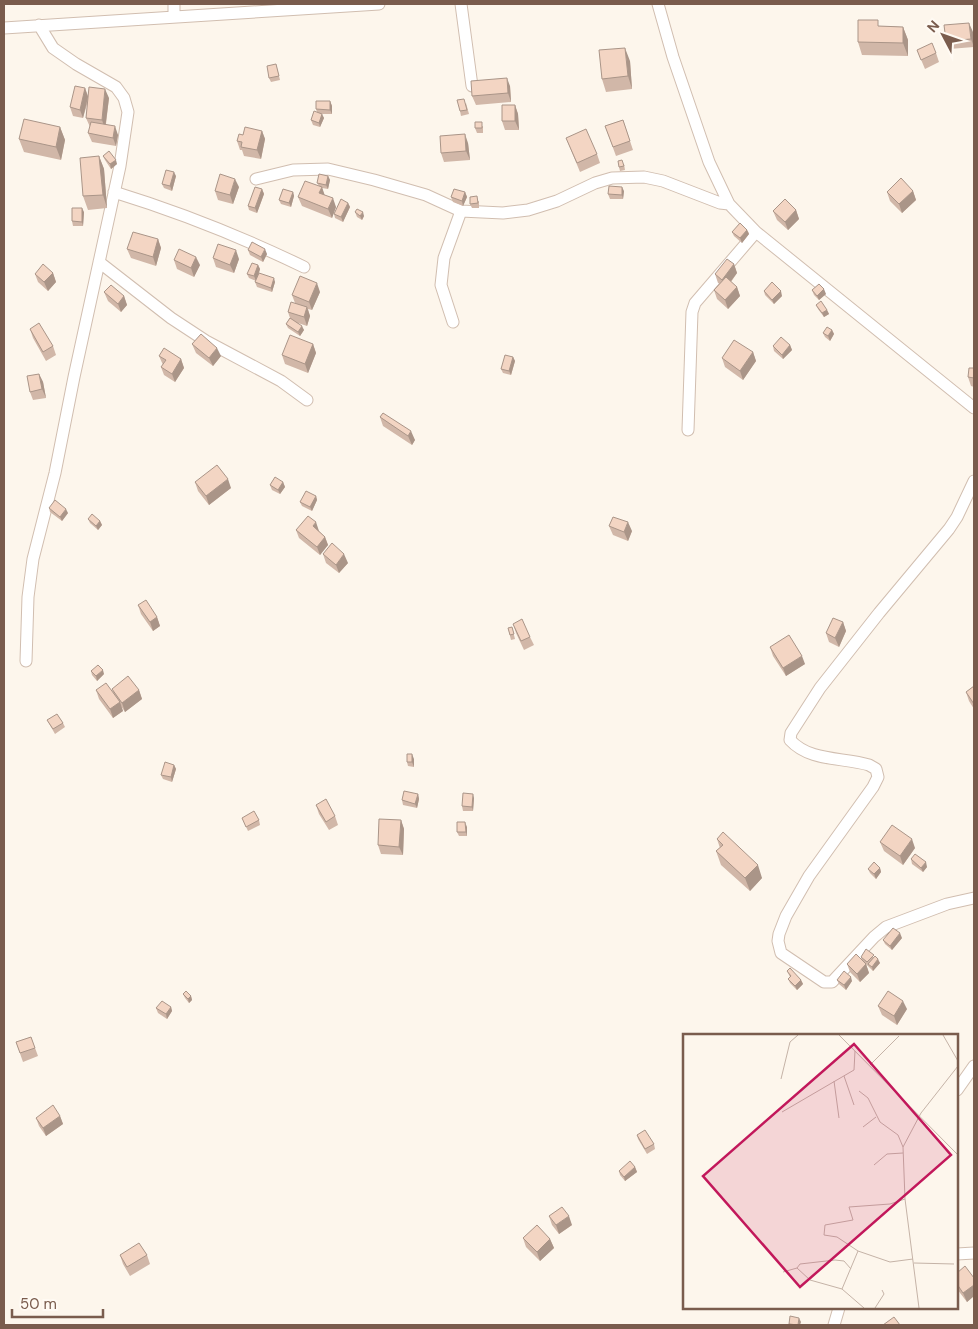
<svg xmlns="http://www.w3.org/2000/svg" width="978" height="1329" viewBox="0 0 978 1329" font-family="'DM Sans',sans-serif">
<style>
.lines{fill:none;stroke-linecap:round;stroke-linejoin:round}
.minor-casing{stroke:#d1beb0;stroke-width:13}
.minor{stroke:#fff;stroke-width:11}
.wall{fill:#d1b7a8}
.shaded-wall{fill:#aa9588}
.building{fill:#f3d5c3;stroke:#aa9588}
.inset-road{fill:none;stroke:#c5b3a7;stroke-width:1}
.view{fill:#c2185b;fill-opacity:0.15;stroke:#c2185b;stroke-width:2.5}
.inset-edge{fill:none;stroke:#7a5c4d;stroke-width:2.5}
</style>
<rect width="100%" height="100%" fill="#fdf6ec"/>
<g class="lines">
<!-- minor casing -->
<g class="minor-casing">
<path id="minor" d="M174,4V16
M461,4L472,86
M658,4L673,57L709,162L729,204L756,232L974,408
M4,28L379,4
M256,179L293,170L328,169L374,180L426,195L461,211L503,213L528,210L557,201L595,183L612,178L644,177L663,181L720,203L729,204
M114,192C179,212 242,237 304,267
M99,262L171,318L206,341L281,381L307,400
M453,322L441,285L444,258L461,211
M688,430L692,312L695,303L756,232
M974,481L957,517L949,529L879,613L820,688L791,733L790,740C810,762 843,757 869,765L876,769L878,777L873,787L809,876L786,916L779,934L778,941L781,953L824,982H832L874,937L886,927L947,904L974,898
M26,661L28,597L33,559L55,473L74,377L120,166L128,112L124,98L116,87L76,64L53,48L39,25
M957,1090L974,1066
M957,1254L974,1253
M834,1325L839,1308"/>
</g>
<!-- minor -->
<use href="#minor" class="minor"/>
</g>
<!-- wall -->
<path class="wall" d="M880,26L903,27L908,40V56L862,55L858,42Z
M973,32L974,47L949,49L946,41Z
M917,50L936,53L939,62L925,69Z
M630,61L632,89L606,92L602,79Z
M276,64L280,80L271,82L269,78Z
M510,86L511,102L476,105L472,96Z
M85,88L88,96L109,98L106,124L118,135L116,146L92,142L88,133L90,127L86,118L88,101L83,118L73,116L70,107Z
M330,101L332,106V114H321L324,118L320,127L313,125L311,120L317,112L316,109Z
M466,103L469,114L461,116L460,111Z
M515,105L518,114L519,130H505L502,121Z
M623,120L633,150L616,156L605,126Z
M483,126V133H477L475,128Z
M60,127L65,140L61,160L24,152L19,139Z
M262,131L265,139L261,159L244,156L242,150H240L237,141L243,135Z
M566,138L597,154L600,163L580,172Z
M468,143L470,160L444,162L441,153Z
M99,156L104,169L107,208L88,210L83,196Z
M103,156L117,164L111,169L105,160Z
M624,164L625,170L620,171L619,167Z
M176,176L172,191L164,188L162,184Z
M328,176L330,180L328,189L322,188L324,195L336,207L332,218L302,206L298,197L319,186L317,183Z
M239,187L233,204L218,200L215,191Z
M262,189L264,194L257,213L249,210L248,206Z
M624,191L623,199H610L608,194Z
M913,191L916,200L902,213L890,201L887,192Z
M293,192L294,196L291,207L281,204L279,200Z
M465,192L467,197L463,206L453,202L451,197Z
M479,201V208H472L470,204Z
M348,203L350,207L343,222L335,218L334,214Z
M796,210L799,219L788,230L777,220L773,211Z
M84,212L83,226H73L72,221Z
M355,212L364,216L362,220L357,217Z
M747,230L749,234L742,243L734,236L732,232Z
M158,239L161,248L156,266L131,258L127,249Z
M248,250L267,254L263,262L250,255Z
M213,258L239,259L234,273L216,267Z
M174,260L200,265L194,277L177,269Z
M734,264L737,273L731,282L737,287L740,296L728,309L717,299L714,290L720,284L718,283L715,274Z
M258,265L260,269L259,273L275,282L272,292L257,287L255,282L256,281L249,278L247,274Z
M53,273L56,282L48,291L38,282L35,274Z
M812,290L826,294L819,300L814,295Z
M764,291L782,296L774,304L765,295Z
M104,292L124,296L127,305L121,312L108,301Z
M320,292L312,310L308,309L310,316L307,326L298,323L304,330L300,336L288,328L286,324L290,318L288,312L295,303L292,295Z
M816,305L827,310L829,314L824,317L818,309Z
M30,329L53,346L56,355L46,361L33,338Z
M832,330L834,334L830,341L825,337L823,333Z
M192,344L221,356L213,366L196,353Z
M313,344L316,353L308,373L285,364L282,355Z
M790,345L792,350L783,359L774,351L773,346Z
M753,352L756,361L743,380L725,367L722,358Z
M159,356L181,359L184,368L175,382L164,375L161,367L163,365Z
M513,357L515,361L511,375L503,373L501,369Z
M974,368V387L971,386L968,377Z
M39,374L43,382L46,398L33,400L30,392Z
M383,413L415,440L412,445L383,426L380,417Z
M195,482L231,488L209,505L198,491Z
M283,482L285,487L280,494L272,490L270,485Z
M316,496L317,500L312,511L302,506L300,502Z
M49,508L68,513L62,521L50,512Z
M88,519L100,521L102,525L98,530L90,523Z
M609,526L632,531L628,541L613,535Z
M296,530L319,531L325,537L328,545L320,555L299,538Z
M323,554L348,563L339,573L326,563Z
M138,605L157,617L160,626L153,631L141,614Z
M843,622L846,631L839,647L829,642L826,633Z
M513,624L530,637L534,645L524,650L516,633Z
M512,627L515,639L511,640L508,628Z
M770,647L805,664L786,676L773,656Z
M91,671L104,674L97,681L92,675Z
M974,686V709L969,701L966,692Z
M112,689L139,690L142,699L125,712L121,706L123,711L113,718L99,699L96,690L113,693Z
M47,720L63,723L65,727L55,734Z
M414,759V767L408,766L407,762Z
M174,765L176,769L172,782L163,779L161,775Z
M418,794L419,799L417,808L403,805L402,800Z
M474,798L473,811H463L462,806Z
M316,805L335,816L338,825L329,830L319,814Z
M242,818L259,820L260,825L248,831Z
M401,820L404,829L403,855L381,854L378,845Z
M467,827V836H459L457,832Z
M717,839L762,878L750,891L721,865L716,851L720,848Z
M880,842L915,848L903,865L884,851Z
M911,859L927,867L923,872L912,864Z
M880,868L881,872L876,879L870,873L868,869Z
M902,938L892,950L885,944L883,940Z
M861,957H874L880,963L873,971L866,964L869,973L860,982L850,972L847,964L862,960Z
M787,971L801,980L803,984L797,990L790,983L788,979L790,977Z
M837,980L852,981L846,990L839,984Z
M183,994L191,996L192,1000L189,1003L185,998Z
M878,1006L907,1009L897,1025L882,1015Z
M171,1007L172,1011L167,1019L158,1013L156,1008Z
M31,1037L38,1056L23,1062L16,1042Z
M60,1116L63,1124L46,1136L39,1126L36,1118Z
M637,1135L654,1144L655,1149L647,1154L638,1139Z
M635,1167L637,1172L625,1181L620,1175L619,1171Z
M549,1216L572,1225L559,1234L552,1225Z
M523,1238L550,1239L554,1248L540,1261L526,1247Z
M120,1255H147L150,1264L130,1276L123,1264Z
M957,1273L974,1278V1296L967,1302L957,1289Z"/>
<!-- shaded-wall -->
<path class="shaded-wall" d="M969,23L973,32L974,47L971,39Z
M903,27L908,40V56L903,43Z
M625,48L630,61L632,89L628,76Z
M507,78L510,86L511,102L508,93Z
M85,88L88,97L83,118L80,110Z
M105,89L109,98L105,129L102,120Z
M330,101L332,106V114L330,110Z
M515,105L518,114L519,130L515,121Z
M322,114L324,118L320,127L319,123Z
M115,126L118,135L116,146L113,138Z
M60,127L65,140L61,160L56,147Z
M262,131L265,139L261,159L257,150Z
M465,134L468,143L470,160L466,151Z
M99,156L104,169L107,208L103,195Z
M116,160L117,164L111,169L110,164Z
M174,172L176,176L172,191L170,186Z
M328,176L330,180L328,189L326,185Z
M235,179L239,187L233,204L230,195Z
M322,187L325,196L319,193Z
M622,187L624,191L623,199L622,195Z
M262,189L264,194L257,213L255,208Z
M913,191L916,200L902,213L899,204Z
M293,192L294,196L291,207L289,203Z
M465,192L467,197L463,206L462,201Z
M333,198L336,207L332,218L328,209Z
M348,203L350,207L343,222L341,217Z
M82,208L84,212L83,226L82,222Z
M796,210L799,219L788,230L785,222Z
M363,212L364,216L362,220L360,216Z
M747,230L749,234L742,243L740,238Z
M158,239L161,248L156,266L153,257Z
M265,249L267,254L263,262L261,257Z
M236,250L239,259L234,273L230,265Z
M196,257L200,265L194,277L191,268Z
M734,264L737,273L725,289L722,280Z
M258,265L260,269L256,281L254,276Z
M53,273L56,282L48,291L44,282Z
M274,278L275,282L272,292L271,288Z
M317,283L320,292L312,310L309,302Z
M737,287L740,296L728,309L725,300Z
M824,289L826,294L819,300L817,296Z
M781,291L782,296L774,304L772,300Z
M124,296L127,305L121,312L118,304Z
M307,307L310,316L307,326L304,317Z
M827,310L829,314L824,317L822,313Z
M302,326L304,330L300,336L298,332Z
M832,330L834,334L830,341L828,336Z
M313,344L316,353L308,373L305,364Z
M790,345L792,350L783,359L782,355Z
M217,348L221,356L213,366L209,358Z
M753,352L756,361L743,380L740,371Z
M513,357L515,361L511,375L509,371Z
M181,359L184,368L175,382L172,374Z
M39,374L43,382L46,398L42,389Z
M411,431L415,440L412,445L408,436Z
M228,479L231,488L209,505L206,496Z
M283,482L285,487L280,494L278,490Z
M316,496L317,500L312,511L310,507Z
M66,509L68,513L62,521L60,517Z
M100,521L102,525L98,530L96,526Z
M316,522L319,531L316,535L313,526Z
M628,522L632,531L628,541L624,532Z
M325,537L328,545L320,555L317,547Z
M344,554L348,563L339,573L336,565Z
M157,617L160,626L153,631L150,622Z
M843,622L846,631L839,647L835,638Z
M802,656L805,664L786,676L783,668Z
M103,670L104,674L97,681L96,676Z
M139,690L142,699L125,712L122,703Z
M120,702L123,711L113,718L110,709Z
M412,754L414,759V767L412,762Z
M174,765L176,769L172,782L171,777Z
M418,794L419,799L417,808L415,804Z
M473,794L474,798L473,811L472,807Z
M401,820L404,829L403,855L399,847Z
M465,822L467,827V836L466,832Z
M912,839L915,848L903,865L900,856Z
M926,862L927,867L923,872L921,868Z
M758,865L762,878L750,891L745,878Z
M880,868L881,872L876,879L874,874Z
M900,933L902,938L892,950L890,946Z
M878,959L880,963L873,971L872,967Z
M866,964L869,973L860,982L857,974Z
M851,977L852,981L846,990L844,985Z
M801,980L803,984L797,990L795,986Z
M191,996L192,1000L189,1003L188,999Z
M903,1001L907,1009L897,1025L894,1016Z
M171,1007L172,1011L167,1019L166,1014Z
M60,1116L63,1124L46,1136L43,1128Z
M635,1167L637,1172L625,1181L624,1177Z
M569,1216L572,1225L559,1234L556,1225Z
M550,1239L554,1248L540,1261L537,1252Z
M974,1285V1296L967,1302L963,1293Z
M799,1318L801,1322L800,1325H798Z"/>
<!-- building -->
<path class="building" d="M858,20H878V26L903,27V43L858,42Z
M969,23L971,39L946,41L944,25Z
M932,43L936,53L921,60L917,50Z
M625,48L628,76L602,79L599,50Z
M276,64L279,76L269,78L267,66Z
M507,78L508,93L472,96L471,81Z
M75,86L85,88L80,110L70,107Z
M89,87L105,89L102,120L86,118Z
M464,99L467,110L460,111L457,100Z
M316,101H330V110L316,109Z
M502,105H515V121H502Z
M314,111L322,114L319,123L311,120Z
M24,119L60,127L56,147L19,139Z
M623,120L630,141L613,147L605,126Z
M91,122L115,126L113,138L88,133Z
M475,122H482V128H475Z
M245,127L262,131L257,150L241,147L242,142L237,141L239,134L243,135Z
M586,129L597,154L577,163L566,138Z
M465,134L466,151L441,153L440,136Z
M109,151L116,160L110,164L103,156Z
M99,156L103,195L83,196L80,158Z
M622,160L624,166L619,167L618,161Z
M166,170L174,172L170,186L162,184Z
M220,174L235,179L230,195L215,191Z
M319,174L328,176L326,185L317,183Z
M901,178L913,191L899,204L887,192Z
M305,181L322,187L319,193L333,198L328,209L298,197Z
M609,186L622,187V195L608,194Z
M255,187L262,189L255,208L248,206Z
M283,189L293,192L289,203L279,200Z
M454,189L465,192L462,201L451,197Z
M477,196L478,203L470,204V197Z
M341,199L348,203L341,217L334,214Z
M785,199L796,210L785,222L773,211Z
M72,208H82V222L72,221Z
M357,209L363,212L360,216L355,212Z
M740,223L747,230L740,238L732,232Z
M133,232L158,239L153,257L127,249Z
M252,242L265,249L261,257L248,250Z
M218,244L236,250L230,265L213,258Z
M179,249L196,257L191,268L174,260Z
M727,259L734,264L722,280L715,274Z
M252,263L258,265L254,276L247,274Z
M43,264L53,273L44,282L35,274Z
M259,273L274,278L271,288L255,282Z
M300,276L317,283L309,302L292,295Z
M726,277L737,287L725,300L714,290Z
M772,282L781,291L772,300L764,291Z
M819,284L824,289L817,296L812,290Z
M111,285L124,296L118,304L104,292Z
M821,301L827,310L822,313L816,305Z
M291,302L307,307L304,317L288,312Z
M290,318L302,326L298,332L286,324Z
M39,323L53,346L43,352L30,329Z
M827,327L832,330L828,336L823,333Z
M201,334L217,348L209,358L192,344Z
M290,335L313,344L305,364L282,355Z
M781,337L790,345L782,355L773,346Z
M734,340L753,352L740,371L722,358Z
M164,348L181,359L172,374L161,367L166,360L159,356Z
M505,355L513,357L509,371L501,369Z
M969,368H974V378L968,377Z
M39,374L42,389L30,392L27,376Z
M383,413L411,431L408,436L380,417Z
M217,465L228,479L206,496L195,482Z
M275,477L283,482L278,490L270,485Z
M306,491L316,496L310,507L300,502Z
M55,500L66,509L60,517L49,508Z
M92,514L100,521L96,526L88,519Z
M308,516L316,522L313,526L325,537L317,547L296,530Z
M613,517L628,522L624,532L609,526Z
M332,543L344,554L336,565L323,554Z
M146,600L157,617L150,622L138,605Z
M833,618L843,622L835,638L826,633Z
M522,619L530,637L521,641L513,624Z
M512,627L514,634L510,635L508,628Z
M789,635L802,656L783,668L770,647Z
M98,665L103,670L96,676L91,671Z
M128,676L139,690L122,703L112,689Z
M106,683L120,702L110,709L96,690Z
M974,686V704L966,692Z
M57,714L63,723L53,729L47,720Z
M407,754H412V762H407Z
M165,762L174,765L171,777L161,775Z
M404,791L418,794L415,804L402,800Z
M463,793L473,794L472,807L462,806Z
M326,799L335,816L326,822L316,805Z
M254,811L259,820L246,827L242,818Z
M379,819L401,820L399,847L378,845Z
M457,822H465L466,832H457Z
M892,825L912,839L900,856L880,842Z
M723,832L758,865L745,878L716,851L723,845L717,839Z
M915,854L926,862L921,868L911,859Z
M874,862L880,868L874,874L868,869Z
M893,928L900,933L890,946L883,940Z
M866,949L874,955L867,962L861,957Z
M856,954L866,964L857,974L847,964Z
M875,956L878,959L872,967L868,964Z
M790,968L801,980L795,986L788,979L791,976L787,971Z
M844,971L851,977L844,985L837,980Z
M186,991L191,996L188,999L183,994Z
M888,991L903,1001L894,1016L878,1006Z
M162,1001L171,1007L166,1014L156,1008Z
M31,1037L35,1048L20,1053L16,1042Z
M53,1105L60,1116L43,1128L36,1118Z
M645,1130L654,1144L645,1149L637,1135Z
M630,1161L635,1167L624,1177L619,1171Z
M562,1207L569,1216L556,1225L549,1216Z
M537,1225L550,1239L537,1252L523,1238Z
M139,1243L147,1255L127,1267L120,1255Z
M965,1266L974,1278V1285L963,1293L957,1284V1273Z
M790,1316L799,1318L798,1325L789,1324Z
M894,1317L900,1325H883Z"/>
<!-- overview -->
<g transform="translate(683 1034)">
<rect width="275" height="275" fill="#fdf6ec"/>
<path class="inset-road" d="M156,1L275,121M260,1L275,27M187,31L216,2M161,42L171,71M98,45L107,8L115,1M151,47L156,84M176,57L185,64L197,88L215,101L220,113M99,78L171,36L172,17M180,93L193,83M191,131L204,120L220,119M222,165L207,170L166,173L170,186L142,191L141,201L154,203L175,217L207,228L230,225M231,229L271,230M114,234L117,230L152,226L161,227L168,235M100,238L114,234L127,246L159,255L181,274M159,255L175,217M192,274L201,260L199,256M236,274L222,165L220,113L238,79L275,32"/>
<path class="view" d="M171,10L268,121L117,253L20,142Z"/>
<rect width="275" height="275" class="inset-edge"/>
</g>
<!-- border -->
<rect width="978" height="1329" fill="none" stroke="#7a5c4d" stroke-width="10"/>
<!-- north arrow -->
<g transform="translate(943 35) rotate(311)" stroke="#fffaf3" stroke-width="4" paint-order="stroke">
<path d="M0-4L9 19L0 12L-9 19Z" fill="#7a5c4d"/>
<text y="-8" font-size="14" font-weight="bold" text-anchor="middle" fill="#7a5c4d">N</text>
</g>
<!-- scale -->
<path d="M12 1309v8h91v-8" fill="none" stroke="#7a5c4d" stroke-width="2.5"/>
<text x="20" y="1309" font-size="15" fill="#7a5c4d" stroke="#fffaf3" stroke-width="4" paint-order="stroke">50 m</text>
</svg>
